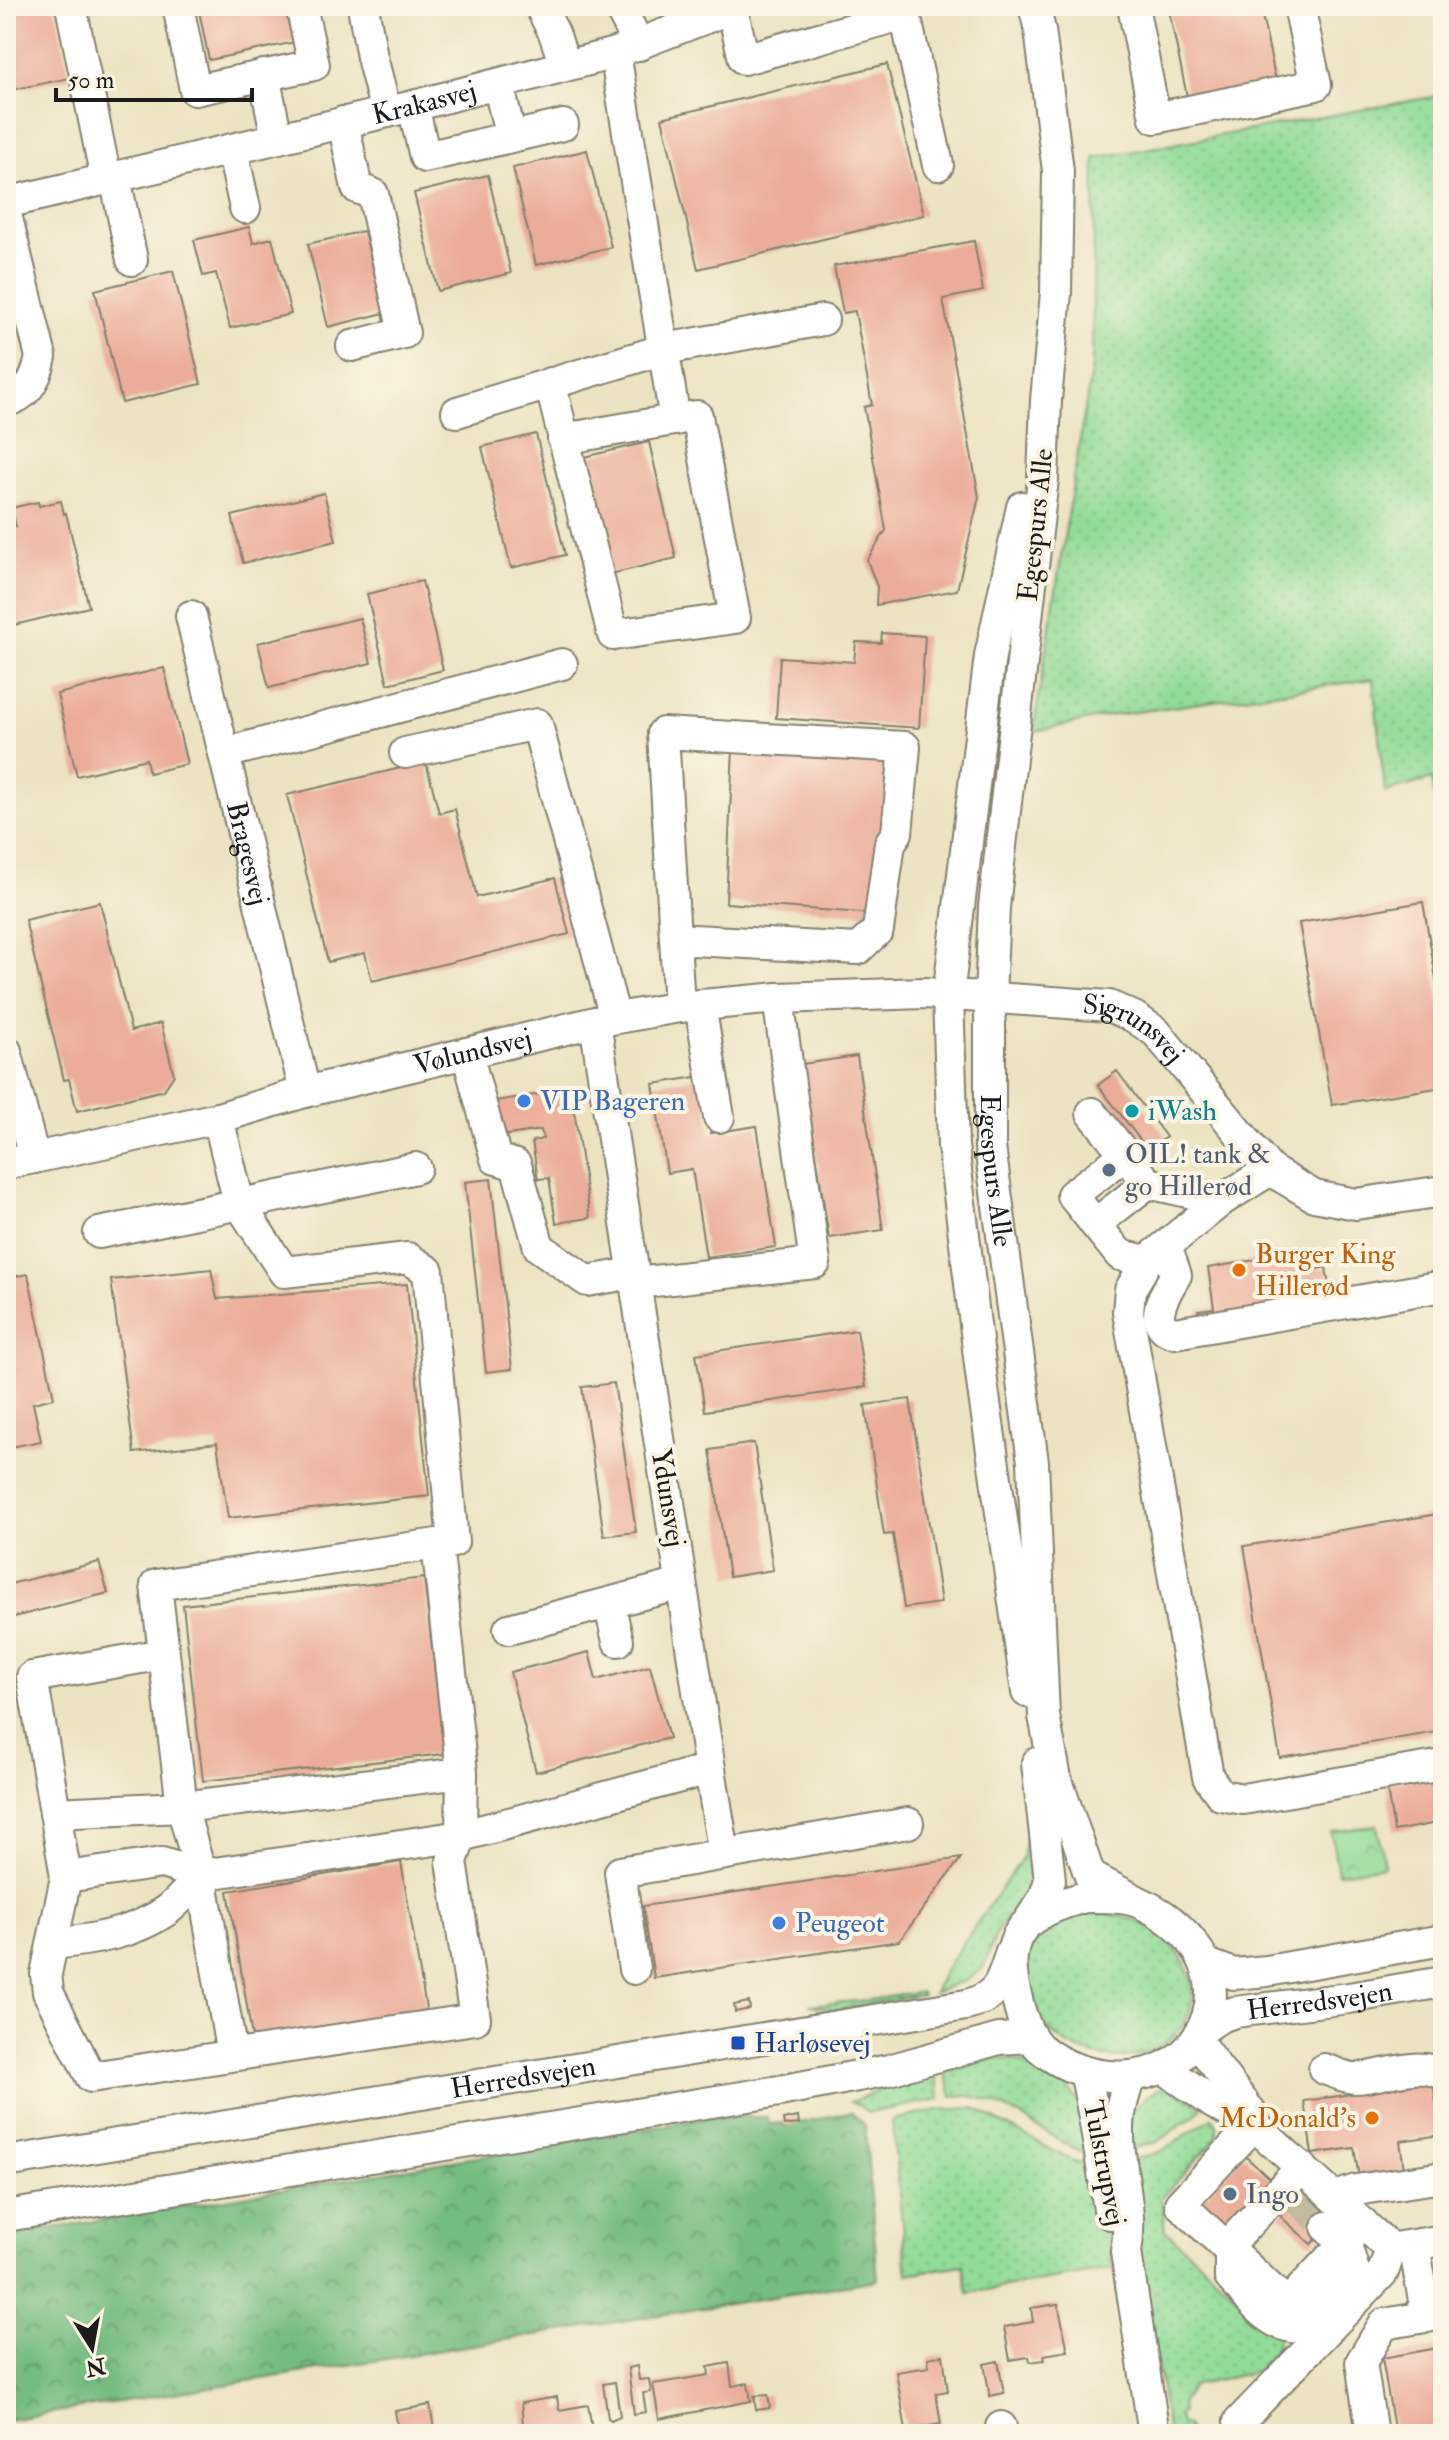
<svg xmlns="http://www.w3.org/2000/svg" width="1449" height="2440" viewBox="0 0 1449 2440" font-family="'IM FELL Double Pica',serif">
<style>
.grass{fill:url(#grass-dots);stroke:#577c5a;stroke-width:2}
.forest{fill:url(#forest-crowns);stroke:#486c4e;stroke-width:2}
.park{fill:url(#park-crowns);stroke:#577c5a;stroke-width:2}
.building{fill:#ebad9a}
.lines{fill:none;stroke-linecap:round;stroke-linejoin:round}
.minor-tunnel{stroke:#c2bba0;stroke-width:30;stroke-dasharray:30 15;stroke-linecap:butt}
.minor-casing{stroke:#84806e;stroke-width:34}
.minor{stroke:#fff;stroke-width:30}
.shop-dot{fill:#3f7fe0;stroke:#fcf5e5;stroke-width:3}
.culture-dot{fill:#0f9aa8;stroke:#fcf5e5;stroke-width:3}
.service-dot{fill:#5c6f8a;stroke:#fcf5e5;stroke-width:3}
.food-dot{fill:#e8710a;stroke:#fcf5e5;stroke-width:3}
.transit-dot{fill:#1a4fb4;stroke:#fcf5e5;stroke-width:3}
.labels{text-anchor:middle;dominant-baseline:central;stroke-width:8;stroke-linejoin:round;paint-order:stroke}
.street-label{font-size:28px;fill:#1c1c1c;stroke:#fcf5e5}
.shop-label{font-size:28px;fill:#366cbe;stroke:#fcf5e5;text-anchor:start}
.culture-label{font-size:28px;fill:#0d838f;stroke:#fcf5e5;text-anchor:start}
.service-label{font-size:28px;fill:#4e5e75;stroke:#fcf5e5;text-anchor:start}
.food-label{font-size:28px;fill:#c56008;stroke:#fcf5e5;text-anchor:start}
.transit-label{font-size:28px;fill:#164399;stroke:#fcf5e5;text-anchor:start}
</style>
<defs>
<pattern id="grass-dots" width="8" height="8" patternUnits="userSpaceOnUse" patternTransform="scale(2)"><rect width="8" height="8" fill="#92dc98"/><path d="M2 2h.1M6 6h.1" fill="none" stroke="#7dbc82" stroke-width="1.8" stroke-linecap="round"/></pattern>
<pattern id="forest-crowns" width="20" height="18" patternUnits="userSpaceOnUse" patternTransform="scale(2)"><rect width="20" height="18" fill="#75bc80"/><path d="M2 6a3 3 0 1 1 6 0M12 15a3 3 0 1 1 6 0" fill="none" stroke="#5f9868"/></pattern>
<pattern id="park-crowns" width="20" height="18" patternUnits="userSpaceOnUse" patternTransform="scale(2)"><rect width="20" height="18" fill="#92dc98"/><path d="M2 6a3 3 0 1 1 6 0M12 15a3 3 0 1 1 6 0" fill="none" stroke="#7dbc82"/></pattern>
</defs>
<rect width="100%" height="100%" fill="#fcf5e5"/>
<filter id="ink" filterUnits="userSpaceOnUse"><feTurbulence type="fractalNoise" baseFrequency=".0125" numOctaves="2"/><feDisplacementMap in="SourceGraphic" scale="16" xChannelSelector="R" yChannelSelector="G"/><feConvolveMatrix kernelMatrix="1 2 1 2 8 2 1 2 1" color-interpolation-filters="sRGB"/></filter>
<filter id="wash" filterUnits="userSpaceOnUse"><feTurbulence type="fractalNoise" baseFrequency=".006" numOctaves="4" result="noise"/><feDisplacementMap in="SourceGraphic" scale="32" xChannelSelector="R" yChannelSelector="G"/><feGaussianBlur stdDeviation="1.8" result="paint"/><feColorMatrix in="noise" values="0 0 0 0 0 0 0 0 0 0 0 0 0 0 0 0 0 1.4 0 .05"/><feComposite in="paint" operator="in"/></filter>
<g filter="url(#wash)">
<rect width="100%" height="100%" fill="#ebe3c1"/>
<!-- grass -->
<path class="grass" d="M1443,95V849L1432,779L1385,792L1373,679L1107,716L1033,732L1092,365L1095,158Z
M1021,1751L1026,1755L1036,1876L1024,1897L998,1930L983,1968L965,1981L934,1993L942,1974L1022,1858L1027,1830Z
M1101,1913C1124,1916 1145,1921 1163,1937C1204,1971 1204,2027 1152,2050C1114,2067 1069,2054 1042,2023C1036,2016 1028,2006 1026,1997C1014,1943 1051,1914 1101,1913Z
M921,1992L922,1995L838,2010L809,2005L869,2000Z
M995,2058C1022,2057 1068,2077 1078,2104C1083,2119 1085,2137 1088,2153C1076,2151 1065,2144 1054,2137C1022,2119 990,2092 952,2096L945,2072Z
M935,2075L940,2099L868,2113L859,2105L850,2102L888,2087Z
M1161,2088H1170L1202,2107L1197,2114L1156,2142L1133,2148C1122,2119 1135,2101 1161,2088Z
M974,2108L1070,2160L1090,2165L1108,2234L1113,2269L968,2293L963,2265L907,2274L892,2120L939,2110Z
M1212,2118L1217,2124V2138L1161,2198L1165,2230L1279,2335L1268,2369L1192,2386L1181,2404L1182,2413L1178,2415L1182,2425H1186L1190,2434H1168L1137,2233L1130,2160L1160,2152Z"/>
<!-- forest -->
<path class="forest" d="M851,2112L865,2126L878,2280L6,2420V2236L714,2117H767L769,2124L783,2123L784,2126Z"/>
<!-- park -->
<path class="park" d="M1377,1825L1384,1866L1338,1873L1331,1832Z"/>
<g id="blocks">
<!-- building -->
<path class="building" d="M6,6H55L70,78L6,91Z
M198,6H293L300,41L209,60Z
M1168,6H1260L1276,81L1188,101Z
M887,64L924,215L698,269L662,118Z
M587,150L611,247L536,265L513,168Z
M488,175L511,273L438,291L414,193Z
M249,227L253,243L272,238L291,314L230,328L216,273L203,276L194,240Z
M364,231L384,313L328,327L308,244Z
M974,241L983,291L943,299L979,497L957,590L876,605L877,587L867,560L886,530L864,407L872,405L855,311L843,313L834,266Z
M173,271L201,384L122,403L95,290Z
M536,434L565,555L511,568L482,447Z
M649,442L676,558L611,574L584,457Z
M324,493L336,541L243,563L232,516Z
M61,501L64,514L66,513L89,607L6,627V528L16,526L11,508L38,502L39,506Z
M422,581L443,670L388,684L367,594Z
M360,618L371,663L269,688L258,643Z
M882,633L925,636L919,728L776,718L780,657L854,662L856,642L881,643Z
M164,668L187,764L149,773L146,759L77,776L57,694Z
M733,747L891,761L876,914L726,903Z
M426,762L439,813L455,809L477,897L555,878L569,934L372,981L365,953L328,962L287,795Z
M100,902L131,1031L161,1023L174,1075L164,1090L77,1111L69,1079L64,1080L25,920Z
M1423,902L1443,1020V1087L1332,1105L1299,923Z
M857,1056L883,1230L829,1238L802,1064Z
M1117,1071L1166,1137L1148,1150L1098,1085Z
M703,1076L711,1133L757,1126L776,1247L706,1257L692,1169L667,1173L653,1084Z
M558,1091L573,1102L590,1218L556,1223L549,1178L538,1179L532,1141L543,1139L541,1130L495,1137L490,1102Z
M491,1179L512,1369L486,1372L465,1182Z
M1314,1250L1317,1269L1326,1267L1330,1292L1200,1323L1198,1310L1214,1308L1208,1268Z
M211,1269L217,1299L407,1284L429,1496L228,1518L217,1443L134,1453L111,1280Z
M28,1274L54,1398L33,1403L41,1441L6,1448V1278Z
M857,1330L866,1387L705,1411L696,1354Z
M614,1383L636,1532L604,1536L582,1387Z
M910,1399L941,1603L904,1608L893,1534L884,1535L865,1405Z
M754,1443L773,1570L729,1577L710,1450Z
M1438,1514L1443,1533V1731L1280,1758L1244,1546Z
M99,1562L108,1593L6,1619V1585Z
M424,1578L444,1754L203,1781L183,1605Z
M589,1652L596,1680L650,1666L669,1738L536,1772L510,1672Z
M1443,1773V1822L1394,1831L1386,1783Z
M961,1858L899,1941L654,1978L643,1906Z
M401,1862L427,2014L253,2043L228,1891Z
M749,2002L750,2009L735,2012L734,2005Z
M1433,2082L1441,2135L1400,2141L1404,2170L1359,2177L1354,2148L1312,2154L1304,2101Z
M798,2117L799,2124L784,2126L783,2120Z
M1244,2155L1272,2181L1211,2245L1184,2219Z
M1302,2191L1334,2220L1311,2244L1280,2216Z
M1058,2304L1068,2351L1044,2355L1045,2360L1030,2362L1029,2357L1010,2360L1004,2327L1033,2322L1031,2308Z
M1443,2347V2434H1395L1382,2358Z
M943,2355L948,2391L936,2393L941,2424L906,2430L896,2372L929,2367L928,2358Z
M998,2361L1004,2393L990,2396L984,2364Z
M729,2363L732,2386L748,2383L751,2401L659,2419L653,2384L709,2375L708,2367Z
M637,2366L639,2380L649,2379L651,2392L643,2393L646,2412L634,2414L628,2368Z
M615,2382L620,2416L611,2420L608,2418L603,2384Z
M768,2395L770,2408L756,2410L754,2396Z
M557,2397L559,2410L588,2405L593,2434H524L521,2403Z
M430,2405L435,2434H399L395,2411Z
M839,2424L840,2434H812L811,2429Z"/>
</g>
</g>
<g filter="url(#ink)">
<use href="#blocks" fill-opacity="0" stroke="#84806e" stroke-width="2"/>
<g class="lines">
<!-- minor-tunnel -->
<path class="minor-tunnel" d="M1296,2198L1327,2227"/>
<!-- minor casing -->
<g class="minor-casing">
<g id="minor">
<path d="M71,6L106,179"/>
<path d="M178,6L195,90L314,65L301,6"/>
<path d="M363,6L372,57L386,112"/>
<path d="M540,6L554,33L565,65"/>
<path d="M619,6L639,45"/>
<path id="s1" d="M1034,6L1040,30L1058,171L1056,293L1046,400L1043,479L994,907L990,998V1147L1033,1462L1044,1716L1056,1778L1090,1876L1143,1904"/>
<path d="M1133,6L1155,118L1316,85L1299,6"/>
<path d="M732,8L744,59L905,14L938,165"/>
<path d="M615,53L675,420"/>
<path d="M264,75L277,138"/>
<path d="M498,84L511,137"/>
<path d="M413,106L425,157L563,125"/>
<path d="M343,122L357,188L373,194L404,333L352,346"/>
<path d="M232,149L245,208"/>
<path d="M115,177L132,260"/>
<path id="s2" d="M6,203L413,106L615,53L737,6"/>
<path d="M6,214L41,357C37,377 29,396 6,401"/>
<path d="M550,383L613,635L735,618L697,416L563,439"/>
<path d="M457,412L665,349L823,320"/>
<path d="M1022,507L990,656L948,996L953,1146L983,1389L1027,1692"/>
<path id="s3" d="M191,616L305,1092"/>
<path d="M225,753L562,664"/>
<path d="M405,753L537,724L615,1018"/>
<path d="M675,939L858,949L878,930L890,843L897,833L905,747L663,733L679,1007"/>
<path d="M700,1005L719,1117"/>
<path d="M6,1051L34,1158"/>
<path d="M467,1053L496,1159L516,1165L539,1247L587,1281L634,1273"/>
<path d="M1092,1113L1148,1183L1222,1200"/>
<path d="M218,1118L239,1203L284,1272L408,1258L428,1271L453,1542L437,1544L156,1585L182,1807L462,1773L437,1544"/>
<path id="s4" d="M6,1164L218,1118L305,1092L595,1022L679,1007L778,998L924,993L1109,1006L1134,1017L1156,1032L1270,1170L1314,1196L1356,1204L1443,1191"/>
<path d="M1270,1170L1222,1200L1147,1261L1130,1290L1128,1312L1208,1777L1221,1795L1243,1799L1443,1765"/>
<path d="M1095,1224L1072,1195L1125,1155"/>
<path d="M99,1233L416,1168"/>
<path d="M1166,1246L1176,1275C1166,1291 1144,1326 1175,1333L1443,1286"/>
<path d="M1147,1261L1120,1255L1095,1224L1148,1183"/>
<path d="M636,1283L815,1263L778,998"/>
<path d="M609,1603L618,1641"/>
<path d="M509,1629L681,1584"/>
<path d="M710,1769L724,1854"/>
<path d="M462,1773L461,1836L452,1861L475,2019L91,2077L48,1992L46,1974L66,1877L162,1863L201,1875L461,1836L710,1769L595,1022"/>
<path d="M55,1813L182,1807L201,1875L232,2055"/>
<path d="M66,1877L32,1677L164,1654"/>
<path d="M1085,1897C1104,1897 1127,1896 1145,1905C1196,1930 1232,1983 1197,2038C1163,2090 1083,2085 1040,2048C1027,2036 1021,2016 1017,1999C999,1933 1025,1913 1085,1897Z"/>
<path d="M1030,1919L1044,1898L1050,1880L1037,1763"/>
<path d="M53,1944C92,1940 133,1934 166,1911C179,1902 190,1887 201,1875"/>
<path d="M1207,1964L1234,1974L1267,1971L1443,1940"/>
<path d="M634,1969L620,1872L908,1823"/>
<path id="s5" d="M1201,2030L1220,2017L1235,2012L1349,1998L1443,1982"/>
<path d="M1196,2040L1250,2111L1253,2123"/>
<path d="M1164,2068L1213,2103L1254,2125L1391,2249"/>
<path d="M1324,2069C1334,2072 1345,2078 1355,2078C1383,2078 1417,2059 1443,2075"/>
<path d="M1085,2072C1096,2119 1101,2166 1110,2214"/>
<path d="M1130,2077C1126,2089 1122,2101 1120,2114C1114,2160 1135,2206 1126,2252L1154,2434"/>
<path d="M1254,2125L1180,2204L1287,2304L1363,2223"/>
<path id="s6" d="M6,2162L966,2005C999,1997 1002,1980 1011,1951"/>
<path d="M1336,2197L1356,2190L1443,2177"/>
<path d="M6,2216L779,2091L889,2070L999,2039L1030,2037"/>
<path d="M1414,2245L1427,2317"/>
<path d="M1226,2247L1302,2167"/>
<path d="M1394,2248L1443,2240"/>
<path d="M1230,2257V2277C1248,2297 1270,2330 1300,2327L1345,2283L1354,2271L1345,2242L1327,2227"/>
<path d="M1001,2427L1002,2434"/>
<path d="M1241,2434L1239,2422L1383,2272L1391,2249"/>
<path d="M1372,2434L1361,2362L1384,2324L1443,2314"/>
</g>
</g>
<!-- minor -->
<use href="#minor" class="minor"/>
</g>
</g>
<!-- markers -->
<g class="shop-dot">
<circle cx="524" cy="1101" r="8"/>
<circle cx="779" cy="1923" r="8"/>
</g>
<circle class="culture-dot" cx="1132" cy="1111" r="8"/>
<g class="service-dot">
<circle cx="1109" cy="1170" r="8"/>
<circle cx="1230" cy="2194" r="8"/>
</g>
<g class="food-dot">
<circle cx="1239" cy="1270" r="8"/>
<circle cx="1372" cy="2118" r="8"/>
</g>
<rect class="transit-dot" x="730" y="2035" width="16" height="16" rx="4"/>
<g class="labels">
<!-- street labels -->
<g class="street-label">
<text stroke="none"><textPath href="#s2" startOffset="430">Krakasvej</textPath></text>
<text transform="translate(1036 525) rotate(-84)">Egespurs Alle</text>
<text stroke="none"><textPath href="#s3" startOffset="244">Bragesvej</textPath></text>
<text stroke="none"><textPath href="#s4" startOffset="1154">Sigrunsvej</textPath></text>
<text stroke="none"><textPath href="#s4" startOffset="480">Vølundsvej</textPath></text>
<text stroke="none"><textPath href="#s1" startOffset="1170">Egespurs Alle</textPath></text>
<text transform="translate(668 1498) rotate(81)">Ydunsvej</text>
<text stroke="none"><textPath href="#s5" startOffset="124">Herredsvejen</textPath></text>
<text stroke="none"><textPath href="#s6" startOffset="524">Herredsvejen</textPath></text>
<text transform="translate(1104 2163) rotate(79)">Tulstrupvej</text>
</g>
<!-- shop labels -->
<g class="shop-label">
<text x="540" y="1101">VIP Bageren</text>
<text x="795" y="1923">Peugeot</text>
</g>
<!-- culture labels -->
<g class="culture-label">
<text x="1148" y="1111">iWash</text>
</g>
<!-- service labels -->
<g class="service-label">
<text x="1125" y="1154">OIL! tank &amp;<tspan x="1125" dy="32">go Hillerød</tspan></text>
<text x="1246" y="2194">Ingo</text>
</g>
<!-- food labels -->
<g class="food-label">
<text x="1255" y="1254">Burger King<tspan x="1255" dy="32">Hillerød</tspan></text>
<text x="1356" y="2118" text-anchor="end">McDonald's</text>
</g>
<!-- transit labels -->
<g class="transit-label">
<text x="754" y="2043">Harløsevej</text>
</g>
</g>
<!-- margin -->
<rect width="1449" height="2440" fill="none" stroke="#fcf5e5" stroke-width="32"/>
<!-- north arrow -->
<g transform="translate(92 2348) rotate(169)" stroke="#fcf5e5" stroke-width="6" paint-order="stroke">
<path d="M0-6L14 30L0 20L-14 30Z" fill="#1c1c1c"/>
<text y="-12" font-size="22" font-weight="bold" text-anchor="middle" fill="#1c1c1c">N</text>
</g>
<!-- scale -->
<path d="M56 88v12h196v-12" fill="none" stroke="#1c1c1c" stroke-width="4"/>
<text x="68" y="88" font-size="24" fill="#1c1c1c" stroke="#fcf5e5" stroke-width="6" paint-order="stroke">50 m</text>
</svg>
